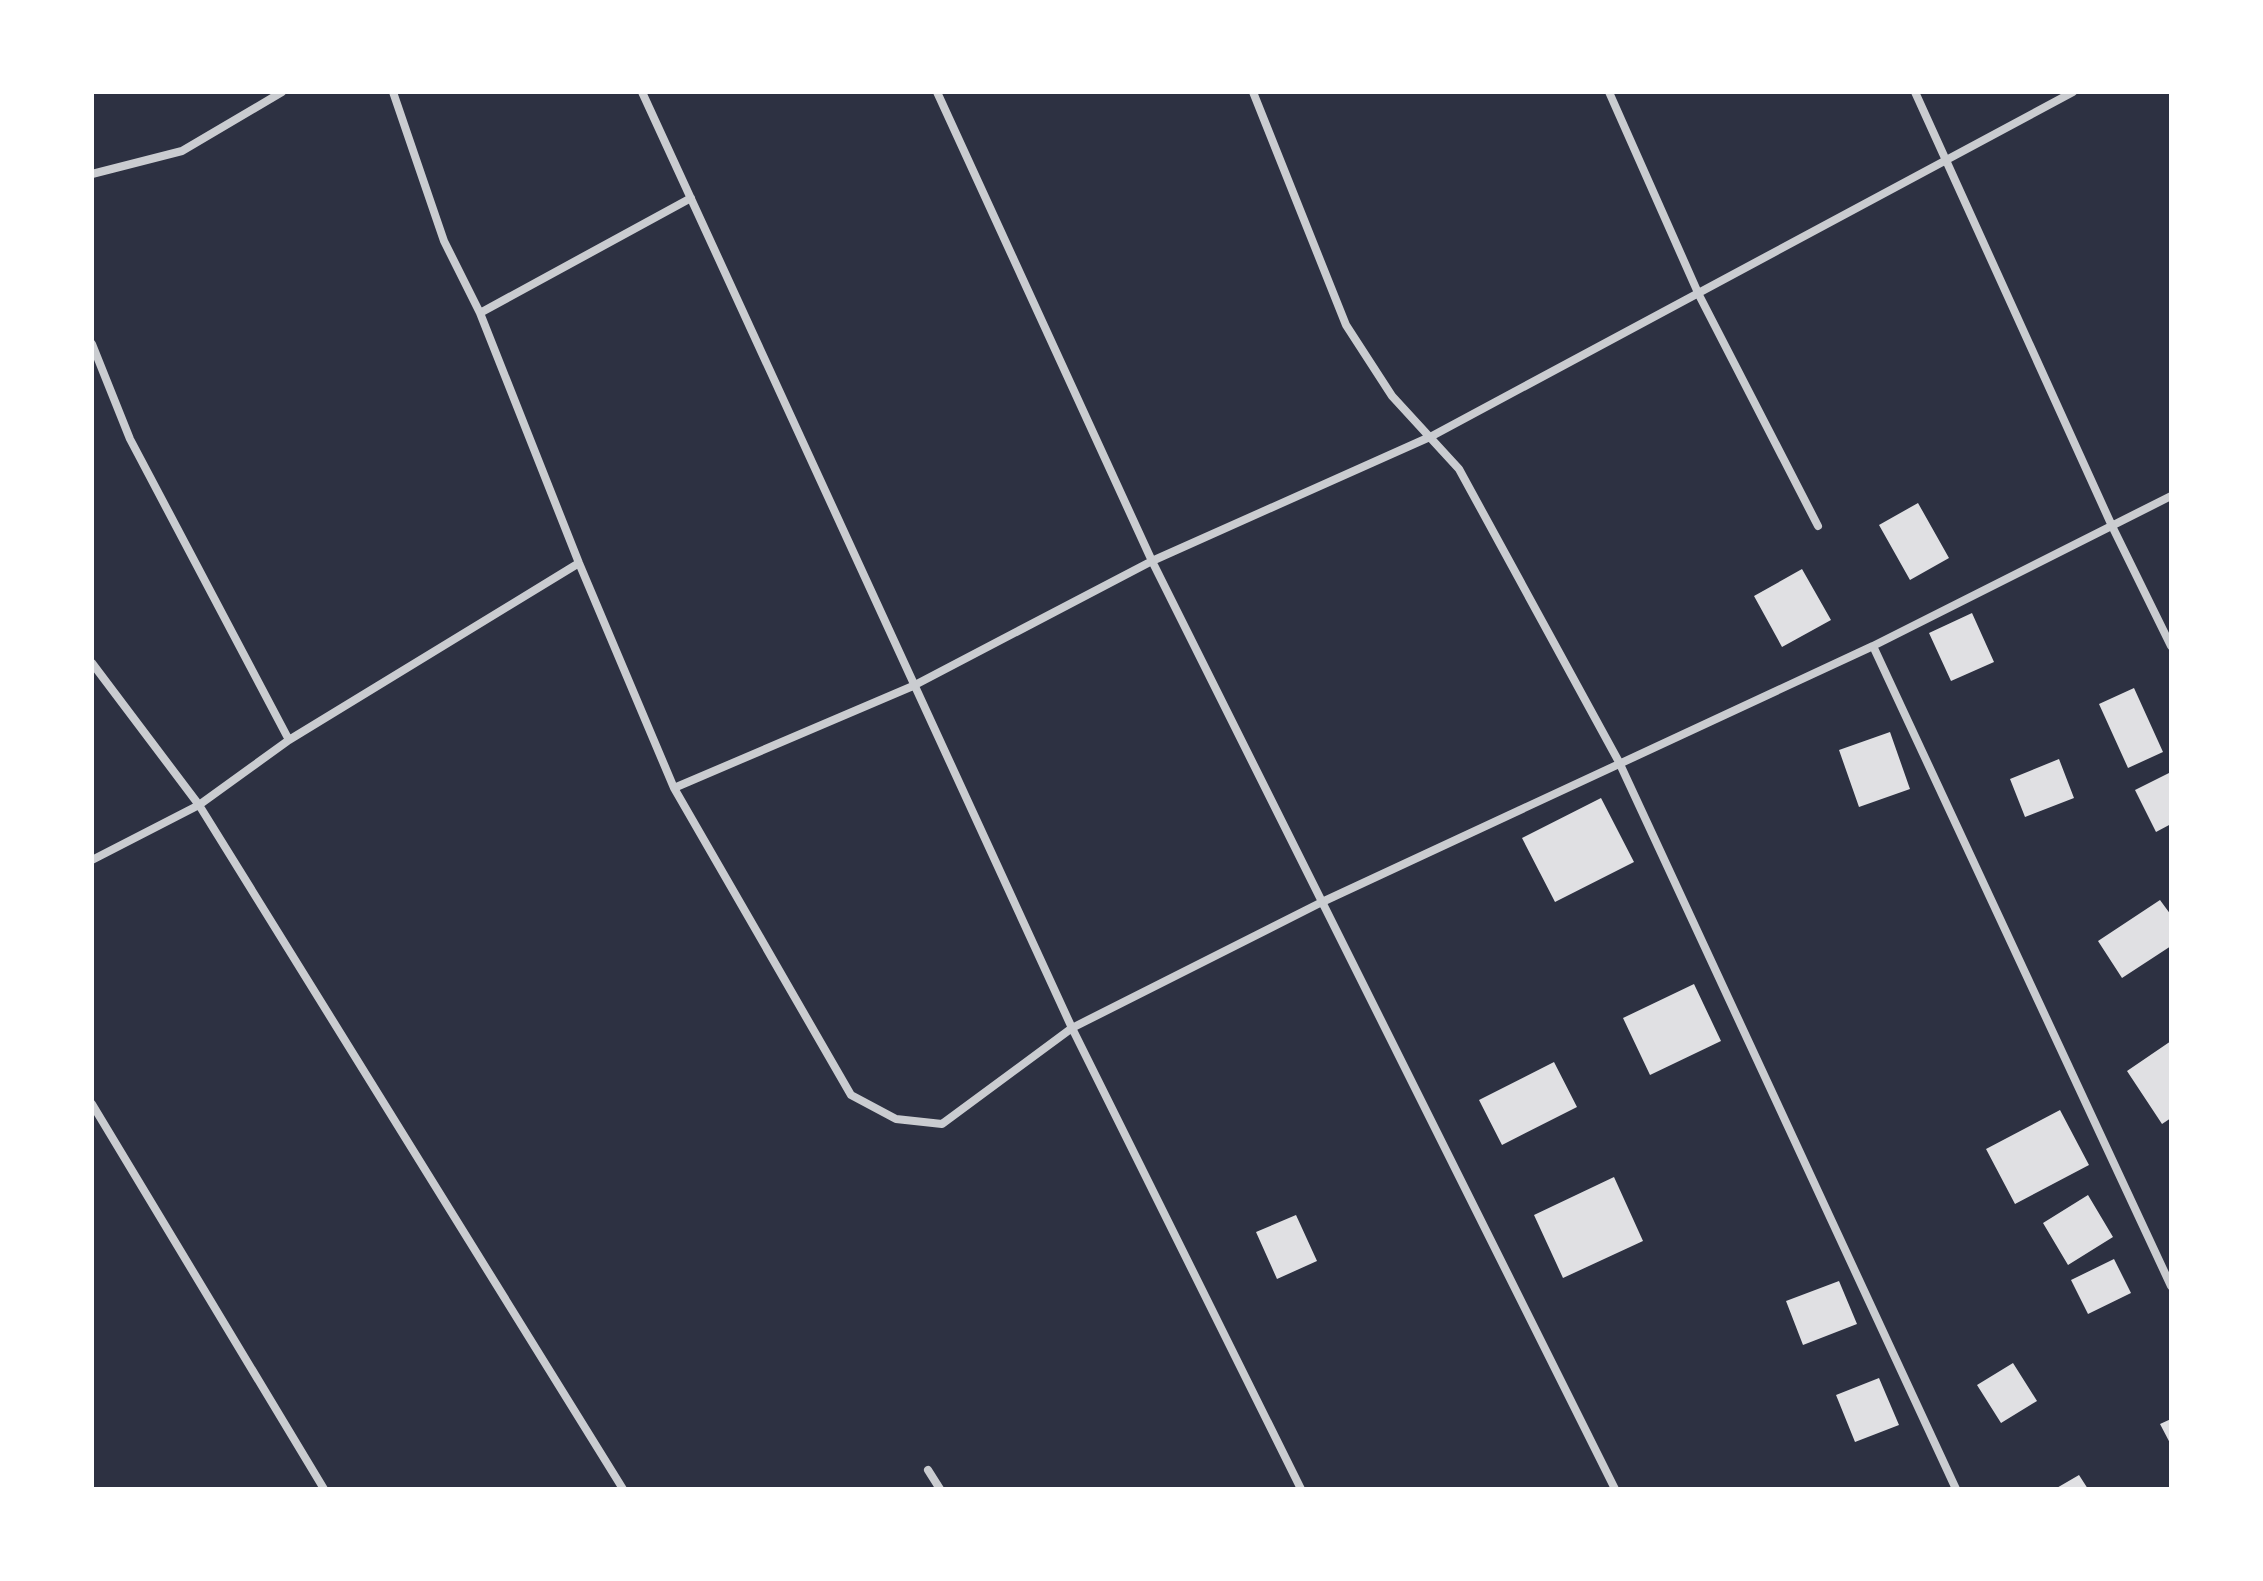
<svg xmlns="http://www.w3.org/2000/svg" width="2263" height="1581" viewBox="0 0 2263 1581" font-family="Mulish,sans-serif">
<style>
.building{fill:#e0e0e3}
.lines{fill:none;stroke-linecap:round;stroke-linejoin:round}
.minor{stroke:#caccd0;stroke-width:8}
</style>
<rect width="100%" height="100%" fill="#2d3142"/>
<!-- building -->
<path class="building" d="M1918,503L1949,558L1910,580L1879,525Z
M1802,569L1831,620L1782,647L1754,596Z
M1972,613L1994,662L1951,681L1929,633Z
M2134,688L2163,752L2128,768L2099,704Z
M1890,732L1910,789L1859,807L1839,750Z
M2059,759L2074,798L2025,817L2010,779Z
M2171,772V824L2156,832L2135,790Z
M1601,798L1634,862L1555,902L1522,838Z
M2160,900L2171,915V946L2122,978L2098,941Z
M1694,984L1721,1041L1650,1075L1623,1018Z
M2171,1041V1118L2162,1124L2127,1071Z
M1554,1062L1577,1107L1502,1145L1479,1100Z
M2060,1110L2089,1165L2015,1204L1986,1149Z
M1614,1177L1643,1241L1563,1278L1534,1215Z
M2088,1195L2113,1237L2068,1265L2043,1223Z
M1296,1215L1317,1261L1277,1279L1256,1232Z
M2114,1259L2131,1293L2088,1314L2071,1280Z
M1839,1281L1857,1324L1803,1345L1786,1301Z
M2013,1363L2037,1401L2001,1423L1977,1385Z
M1879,1378L1899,1425L1855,1442L1836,1395Z
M2171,1419V1445L2160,1424Z
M2079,1475L2088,1489H2055Z"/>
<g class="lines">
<!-- minor -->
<path class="minor" d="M393,92L444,241L480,313L579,563L674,788L851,1095L896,1119L942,1124L1072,1028L1320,903L1873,646L2171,496
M642,92L1072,1028L1301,1489
M937,92L1152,561L1615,1489
M1253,92L1346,325L1392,396L1459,469L1619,762L1956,1489
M1609,92L1699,295L1818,526
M1915,92L2112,526L2171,646
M92,174L182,151L282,92
M480,313L691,198
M92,344L130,439L289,740
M1873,646L2171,1286
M92,663L199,805L623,1489
M674,788L913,686L1152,561L1432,436L2073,92
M92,860L199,805L289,740L579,563
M92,1104L324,1489
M928,1470L940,1489"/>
</g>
<!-- border -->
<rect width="2263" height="1581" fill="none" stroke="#ffffff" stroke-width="188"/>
</svg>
